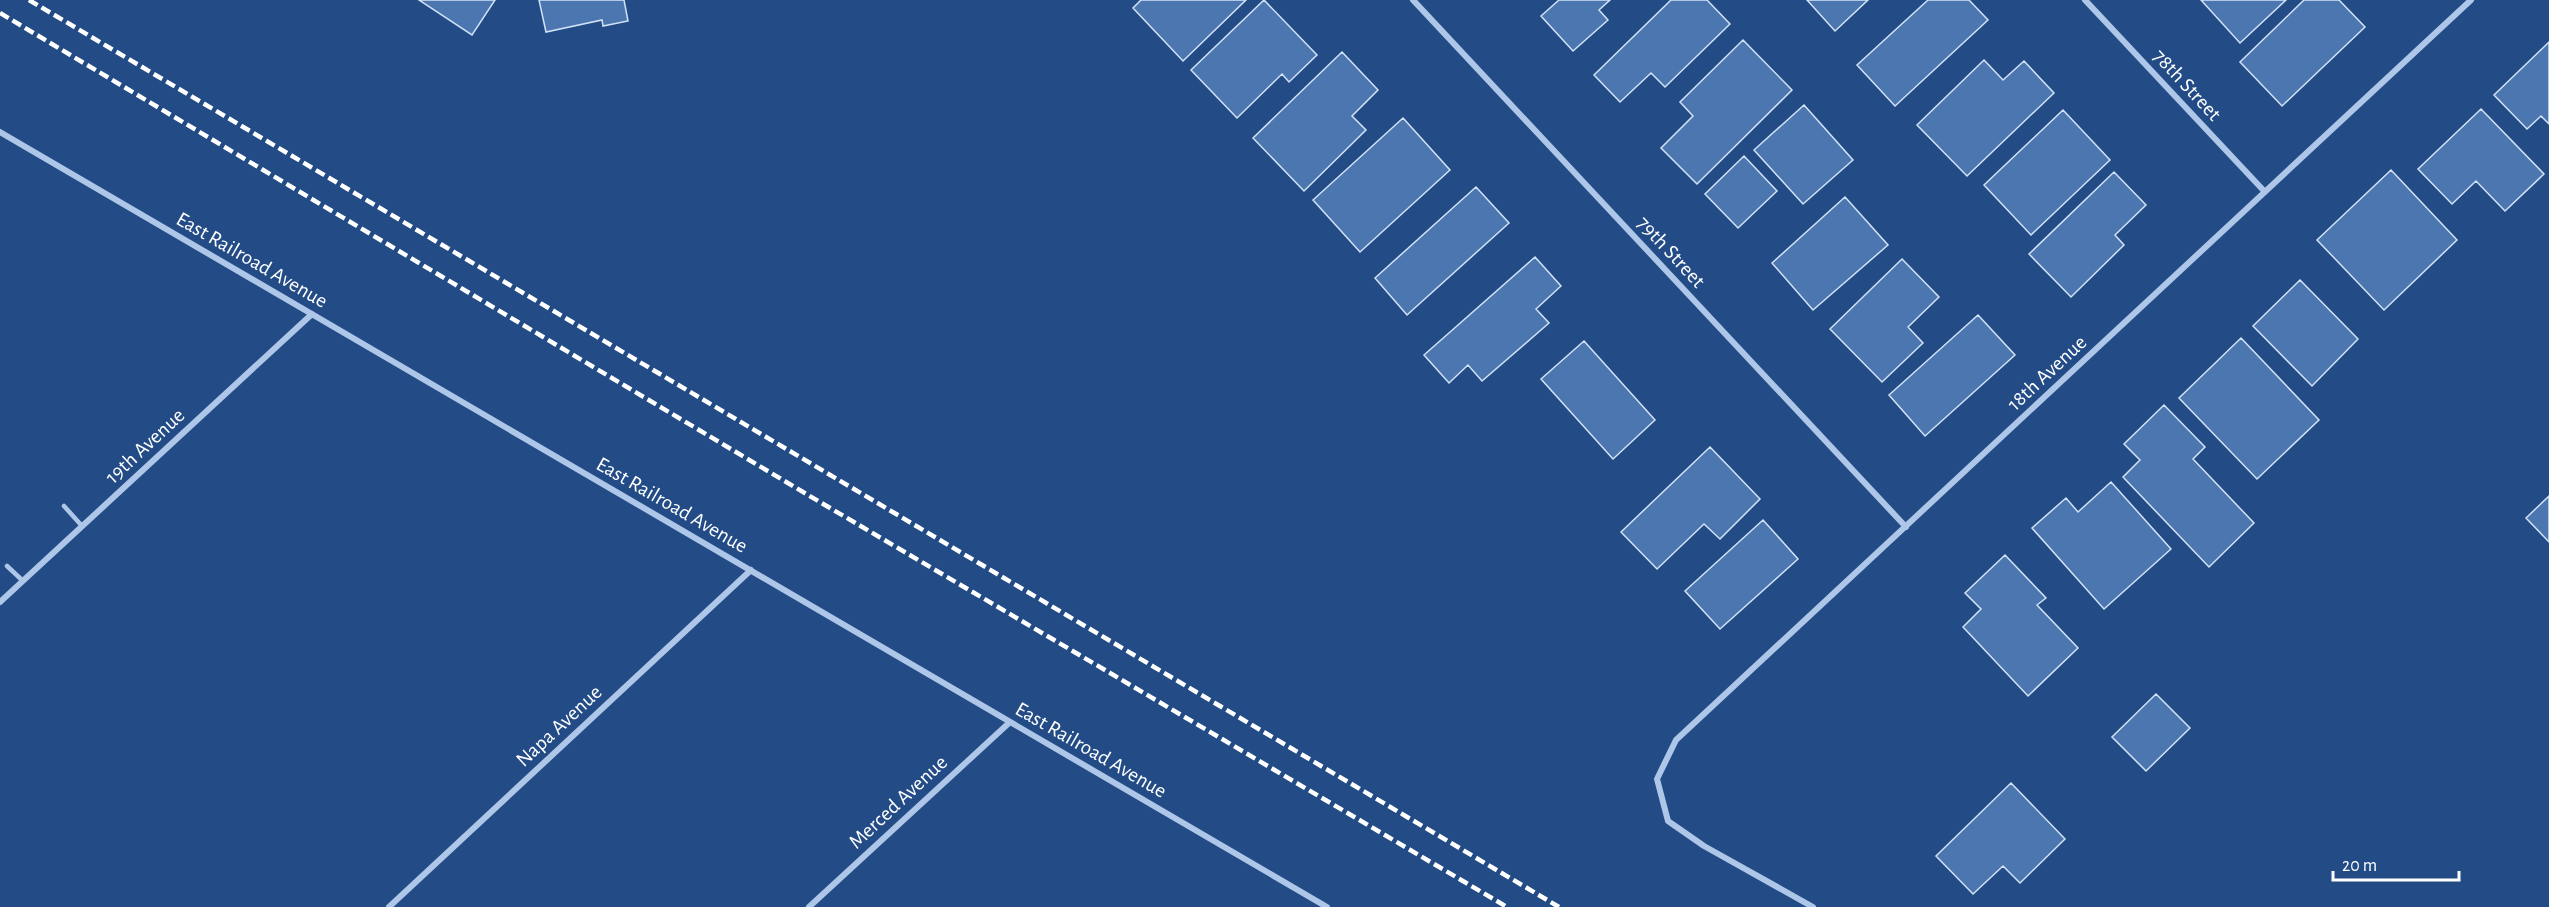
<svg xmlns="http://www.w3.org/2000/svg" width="2549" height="907" viewBox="0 0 2549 907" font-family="'Alegreya Sans',sans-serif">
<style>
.building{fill:#4b76af;stroke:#d2e2f7;stroke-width:1.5}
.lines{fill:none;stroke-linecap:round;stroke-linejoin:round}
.lane{stroke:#aec7e9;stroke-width:4.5}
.street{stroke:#aec7e9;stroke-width:6}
.rail{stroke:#fff;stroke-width:4.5;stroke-dasharray:10 4.5;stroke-linecap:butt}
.labels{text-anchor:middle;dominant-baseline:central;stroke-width:6;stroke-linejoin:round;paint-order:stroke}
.street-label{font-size:21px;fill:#fff;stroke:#234c87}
</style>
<rect width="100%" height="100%" fill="#234c87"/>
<!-- building -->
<path class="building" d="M419,0H495L472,35Z
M539,0H624L628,21L603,26L602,20L546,32Z
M1141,0H1246L1183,61L1133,8Z
M1264,0L1317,55L1289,82L1282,74L1237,118L1191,70Z
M1559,0H1610L1599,10L1608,20L1573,51L1541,16Z
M1671,0H1707L1730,24L1665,87L1651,73L1620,102L1594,75Z
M1807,0H1868L1835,31Z
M1928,0H1969L1988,20L1895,106L1857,65Z
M2201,0H2286L2240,43Z
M2304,0H2339L2365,27L2282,106L2240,62Z
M1743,40L1792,90L1697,184L1661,148L1693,116L1680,102Z
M2549,42V124L2541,116L2527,129L2494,95Z
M1342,52L1378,90L1352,116L1366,130L1304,191L1253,138Z
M1984,60L2003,80L2024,61L2054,93L1967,176L1917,125Z
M1804,105L1853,160L1803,204L1754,150Z
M2481,109L2544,174L2505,211L2476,181L2452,204L2418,169Z
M2063,110L2110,160L2031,235L1984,185Z
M1403,118L1450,170L1360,252L1313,200Z
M1744,156L1777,191L1738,228L1705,194Z
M2391,170L2457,240L2384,310L2317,240Z
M2114,172L2146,205L2115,235L2124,245L2071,297L2029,254Z
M1476,187L1509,223L1407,315L1375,278Z
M1845,197L1888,245L1813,310L1772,263Z
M1535,257L1561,286L1536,309L1549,323L1482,381L1468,365L1449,383L1424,355Z
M1902,259L1939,297L1908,327L1923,343L1882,382L1830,329Z
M2300,280L2358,339L2312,386L2253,326Z
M1978,315L2015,355L1925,436L1889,395Z
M2241,338L2319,420L2257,479L2179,398Z
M1584,341L1655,420L1613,459L1541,379Z
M2164,405L2205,447L2193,459L2254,523L2209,567L2123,477L2140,460L2124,444Z
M1710,447L1760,499L1720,539L1704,524L1657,569L1621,532Z
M2111,482L2171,549L2104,609L2032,528L2066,498L2078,512Z
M2549,496V542L2526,518Z
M1763,520L1798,559L1720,629L1685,591Z
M2005,555L2046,598L2037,605L2078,648L2028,696L1963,627L1981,609L1965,593Z
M2156,694L2190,728L2146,771L2112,737Z
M2011,783L2065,839L2020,883L2003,866L1973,894L1936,856Z"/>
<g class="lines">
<!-- lane -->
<path class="lane" d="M64,506L82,526
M7,566L23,581"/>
<!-- street -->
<path class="street" d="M1413,0L1906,527
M2085,0L2265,192
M0,132L1327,907
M0,602L312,314
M389,907L751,570
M809,907L1010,722
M1813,907L1704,846L1668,821L1657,779L1676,740L2471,0"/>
<!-- rail -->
<path class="rail" d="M29,0L1559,907
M0,13L808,495L1507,907"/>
</g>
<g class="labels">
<!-- street labels -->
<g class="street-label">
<text transform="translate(2187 85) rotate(47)">78th Street</text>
<text transform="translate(1671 252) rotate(47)">79th Street</text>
<text transform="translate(252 260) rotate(30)">East Railroad Avenue</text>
<text transform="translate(2047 373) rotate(-43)">18th Avenue</text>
<text transform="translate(145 446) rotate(-43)">19th Avenue</text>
<text transform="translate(672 505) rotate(30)">East Railroad Avenue</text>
<text transform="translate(559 726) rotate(-43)">Napa Avenue</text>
<text transform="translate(1091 750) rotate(30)">East Railroad Avenue</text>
<text transform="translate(898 802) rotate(-43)">Merced Avenue</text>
</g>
</g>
<!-- scale -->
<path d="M2333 871v9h126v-9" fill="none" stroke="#ffffff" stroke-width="3"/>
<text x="2342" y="871" font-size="18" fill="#ffffff" stroke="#234c87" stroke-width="4.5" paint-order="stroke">20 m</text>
</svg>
